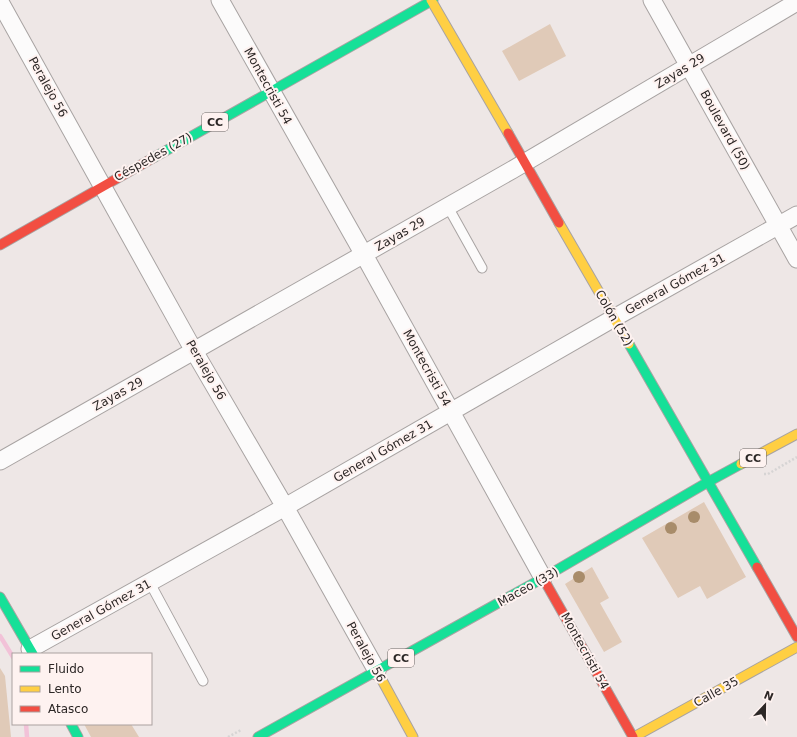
<svg xmlns="http://www.w3.org/2000/svg" width="797" height="737" viewBox="0 0 797 737" font-family="'DejaVu Sans',sans-serif">
<style>
.green{fill:#e0cab8}
.lines{fill:none;stroke-linecap:round;stroke-linejoin:round}
.stream{stroke:#f2c2d8;stroke-width:4.5}
.lane-casing{stroke:#a8a3a2;stroke-width:11}
.street-casing{stroke:#a8a3a2;stroke-width:19}
.fast-casing{stroke:#a8a3a2;stroke-width:11}
.slow-casing{stroke:#a8a3a2;stroke-width:11}
.jam-casing{stroke:#a8a3a2;stroke-width:11}
.path{stroke:#d6d4d4;stroke-width:2.5;stroke-dasharray:2 2;stroke-linecap:butt}
.lane{stroke:#fcfbfb;stroke-width:9}
.street{stroke:#fcfbfb;stroke-width:17}
.fast{stroke:#16e098;stroke-width:9}
.slow{stroke:#ffcf43;stroke-width:9}
.jam{stroke:#f24e42;stroke-width:9}
.tree{fill:#a88c6a}
.labels{text-anchor:middle;dominant-baseline:central;stroke-width:4;stroke-linejoin:round;paint-order:stroke}
.shield{fill:#fef2f0;stroke:#6b6463;stroke-width:1}
.shield-label{font-size:11px;font-weight:bold;fill:#2c2726}
.street-label{font-size:12px;fill:#2c2726;stroke:#fef2f0}
</style>
<rect width="100%" height="100%" fill="#eee7e6"/>
<!-- green -->
<path class="green" d="M550,24L566,56L519,81L502,51Z
M704,502L746,577L707,599L700,586L678,598L642,538Z
M592,567L609,598L600,603L622,642L604,652L565,584Z
M0,668L5,676L11,737H0Z
M84,724H131L139,737H91Z"/>
<g class="lines">
<!-- stream -->
<path class="stream" d="M0,636L13,657
M26,724L27,737"/>
<!-- lane casing -->
<g class="lane-casing">
<path id="lane" d="M448,207L482,268
M150,583L203,681"/>
</g>
<!-- street casing -->
<g class="street-casing">
<path id="street" d="M220,0L368,262L543,578
M652,0L797,259
M0,2L194,351L285,507L377,671
M0,461L512,170L797,2
M30,649L285,507L614,318L797,215"/>
</g>
<!-- fast casing -->
<g class="fast-casing">
<path id="fast" d="M153,158L433,0
M629,344L757,567
M0,597L33,654
M71,724L78,737
M258,737L543,578L708,482L741,464"/>
</g>
<!-- slow casing -->
<g class="slow-casing">
<path id="slow" d="M431,0L508,133
M559,223L629,344
M741,464L797,434
M377,671L413,737
M634,737L797,647"/>
</g>
<!-- jam casing -->
<g class="jam-casing">
<path id="jam" d="M508,133L559,223
M0,245L153,158
M757,567L797,637
M543,578L633,737"/>
</g>
<!-- path -->
<path class="path" d="M764,474H768L797,457
M228,737L241,730"/>
<!-- lane -->
<use href="#lane" class="lane"/>
<!-- street -->
<use href="#street" class="street"/>
<!-- fast -->
<use href="#fast" class="fast"/>
<!-- slow -->
<use href="#slow" class="slow"/>
<!-- jam -->
<use href="#jam" class="jam"/>
</g>
<!-- trees -->
<g class="tree">
<circle cx="694" cy="517" r="6"/>
<circle cx="671" cy="528" r="6"/>
<circle cx="579" cy="577" r="6"/>
</g>
<g class="labels">
<!-- shield labels -->
<g class="shield">
<rect x="202" y="113" width="26" height="18" rx="3"/>
<rect x="740" y="449" width="26" height="18" rx="3"/>
<rect x="388" y="649" width="26" height="18" rx="3"/>
</g>
<g class="shield-label">
<text x="215" y="122">CC</text>
<text x="753" y="458">CC</text>
<text x="401" y="658">CC</text>
</g>
<!-- street labels -->
<g class="street-label">
<text transform="translate(680 71) rotate(-31)">Zayas 29</text>
<text transform="translate(268 86) rotate(61)">Montecristi 54</text>
<text transform="translate(48 87) rotate(61)">Peralejo 56</text>
<text transform="translate(725 130) rotate(61)">Boulevard (50)</text>
<text transform="translate(153 157) rotate(-29)">Céspedes (27)</text>
<text transform="translate(400 234) rotate(-30)">Zayas 29</text>
<text transform="translate(675 284) rotate(-29)">General Gómez 31</text>
<text transform="translate(614 318) rotate(60)">Colón (52)</text>
<text transform="translate(427 368) rotate(61)">Montecristi 54</text>
<text transform="translate(206 370) rotate(60)">Peralejo 56</text>
<text transform="translate(118 394) rotate(-29)">Zayas 29</text>
<text transform="translate(383 451) rotate(-30)">General Gómez 31</text>
<text transform="translate(528 587) rotate(-29)">Maceo (33)</text>
<text transform="translate(101 610) rotate(-29)">General Gómez 31</text>
<text transform="translate(585 651) rotate(61)">Montecristi 54</text>
<text transform="translate(366 652) rotate(61)">Peralejo 56</text>
<text transform="translate(716 692) rotate(-29)">Calle 35</text>
</g>
</g>
<!-- legend -->
<rect x="12" y="653" width="140" height="72" fill="#fef2f0" stroke="#aaa19f"/>
<rect x="20" y="666" width="20" height="6" fill="#16e098" stroke="#aaa19f"/>
<text x="48" y="673" font-size="12" fill="#2c2726">Fluido</text>
<rect x="20" y="686" width="20" height="6" fill="#ffcf43" stroke="#aaa19f"/>
<text x="48" y="693" font-size="12" fill="#2c2726">Lento</text>
<rect x="20" y="706" width="20" height="6" fill="#f24e42" stroke="#aaa19f"/>
<text x="48" y="713" font-size="12" fill="#2c2726">Atasco</text>
<!-- north arrow -->
<g transform="translate(765 705) rotate(22)" stroke="#fef2f0" stroke-width="3" paint-order="stroke">
<path d="M0-3L7 15L0 10L-7 15Z" fill="#2c2726"/>
<text y="-6" font-size="11" font-weight="bold" text-anchor="middle" fill="#2c2726">N</text>
</g>
</svg>
